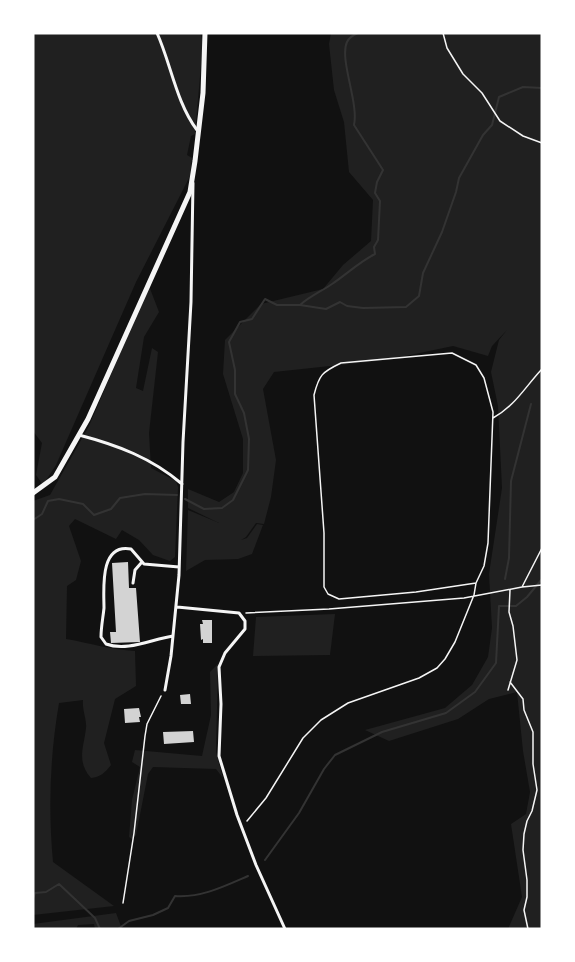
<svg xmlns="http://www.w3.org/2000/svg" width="575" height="962" viewBox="0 0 575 962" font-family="'Exo 2',sans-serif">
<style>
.green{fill:#202020}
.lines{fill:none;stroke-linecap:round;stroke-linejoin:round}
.stream{stroke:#333;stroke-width:2}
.building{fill:#d3d3d3}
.path{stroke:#f5f5f5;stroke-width:1.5}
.service{stroke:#f5f5f5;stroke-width:3}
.minor{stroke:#f5f5f5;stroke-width:5}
</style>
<rect width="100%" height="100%" fill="#111"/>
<!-- green -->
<path class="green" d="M33,33H200L203,42L195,134L191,136L187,155L192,158L190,176L136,282L56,465L43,485L36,475L42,443L33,431Z
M331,33H542V929H508L522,897L511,824L526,814L530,792L523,751L517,692L489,699L458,719L389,741L365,730L445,708L472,685L488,657L492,628L489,574L502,488L498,406L491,372L499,340L507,330L492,346L488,356L453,346L386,360L274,372L263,389L276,460L271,497L264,524L256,523L246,537L241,540L247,538L257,524L263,525L252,554L238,559L205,560L186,571L188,510L219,523L188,508V489L219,502L234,492L243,473V439L223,374L225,340L261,304L323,289L343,265L371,241L373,200L349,172L344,122L334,90L329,44Z
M149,286L159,312L144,337L136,388L143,391L152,348L158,352L149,433L151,468L176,481L178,487L175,557L170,561L153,555L139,540L122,530L116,539L75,519L69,526L81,561L76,580L67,586L66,639C90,643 111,650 135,651L136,686L115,699L104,743L111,765C105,773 100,777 91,778C76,761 84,747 86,728C87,720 82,710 83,700L59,703C50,756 48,808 53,862L114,906L33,915V501L50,495L89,426Z
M335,614L330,655L253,656L256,617Z
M218,664L216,752L223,778L216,769L153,767L148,774L136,835L132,839L129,837L132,800L140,767L132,762L135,750L202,756L211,715L210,672Z
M116,913L122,929H95L94,924L78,925L76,929H33V924Z"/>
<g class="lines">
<!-- stream -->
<path class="stream" d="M300,305C310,296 322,291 332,284C347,274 359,262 375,254L374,247L378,240L380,201L375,193L377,182L383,170L354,125C359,103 339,59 347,42C349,38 353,35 358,33
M185,499L204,509L222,508L233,500L248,470L249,439L244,413L235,394V370L229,342L240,322L252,319L265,299L277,305H300L326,309L340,302L347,306L363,308L406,307L419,296L423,273L442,232L456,192L459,178L483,135L492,125L499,97L523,87L542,88
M33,520L42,514L48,501L59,499L83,504L94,515L111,509L120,498L145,494L177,495
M505,579L509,558L511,481L531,404
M265,860L299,813L324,769L335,755L382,732L446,713L475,692L496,663L499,606H516L527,597L542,579
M33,899L35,893L46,892L59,884L95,918L100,929
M118,929L129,921L153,915L168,908L175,896C201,898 225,886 248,876"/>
</g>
<!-- building -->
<path class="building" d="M128,562L129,588H136L140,642L111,643L110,632H116L112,563Z
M202,620H212V643H203V639L201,640L200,624H203Z
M190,694L191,704H181L180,695Z
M139,708L141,717H139L140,722L125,723L124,709Z
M193,731L194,742L164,744L163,732Z"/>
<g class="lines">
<!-- path -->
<path class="path" d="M443,33L447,48L463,74L482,93L500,121L523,136L542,143
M493,418C515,406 525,387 542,369
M522,587L542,585
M246,613L329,609L464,598L522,587L542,548
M510,682L523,699L524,710L533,732V764L537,790L532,811L527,821L524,834L523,850L527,880V897L524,910L528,929
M508,690L517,660L513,626L509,612L510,590
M247,821L266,798L303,738L321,720L348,703L419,678L437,668L445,659L455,642L474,595L476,583L484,566L488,543L493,412L484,378L476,365L452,353L341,363C322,372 319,375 314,395L324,533V587L328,594L339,599L416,592L476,583
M123,903L134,833L145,736L147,724L161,696"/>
<!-- service -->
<path class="service" d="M157,33C171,64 176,102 197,130
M79,435C117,445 152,458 182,484
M133,583L135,570L142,562
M177,607L239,613L245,621V629L225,653L219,667L221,704L219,756L237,815L256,865L285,929
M173,636C152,639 127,652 106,644L101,637C101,627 103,618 104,608C104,590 99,543 131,549L144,564L179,567
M165,690L171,656L179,575L183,442L191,302L193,183"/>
<!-- minor -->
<path class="minor" d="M33,493L55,477L88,419L190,192L195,161L203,93L205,33"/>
</g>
<!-- border -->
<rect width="575" height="962" fill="none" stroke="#ffffff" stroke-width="69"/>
</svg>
